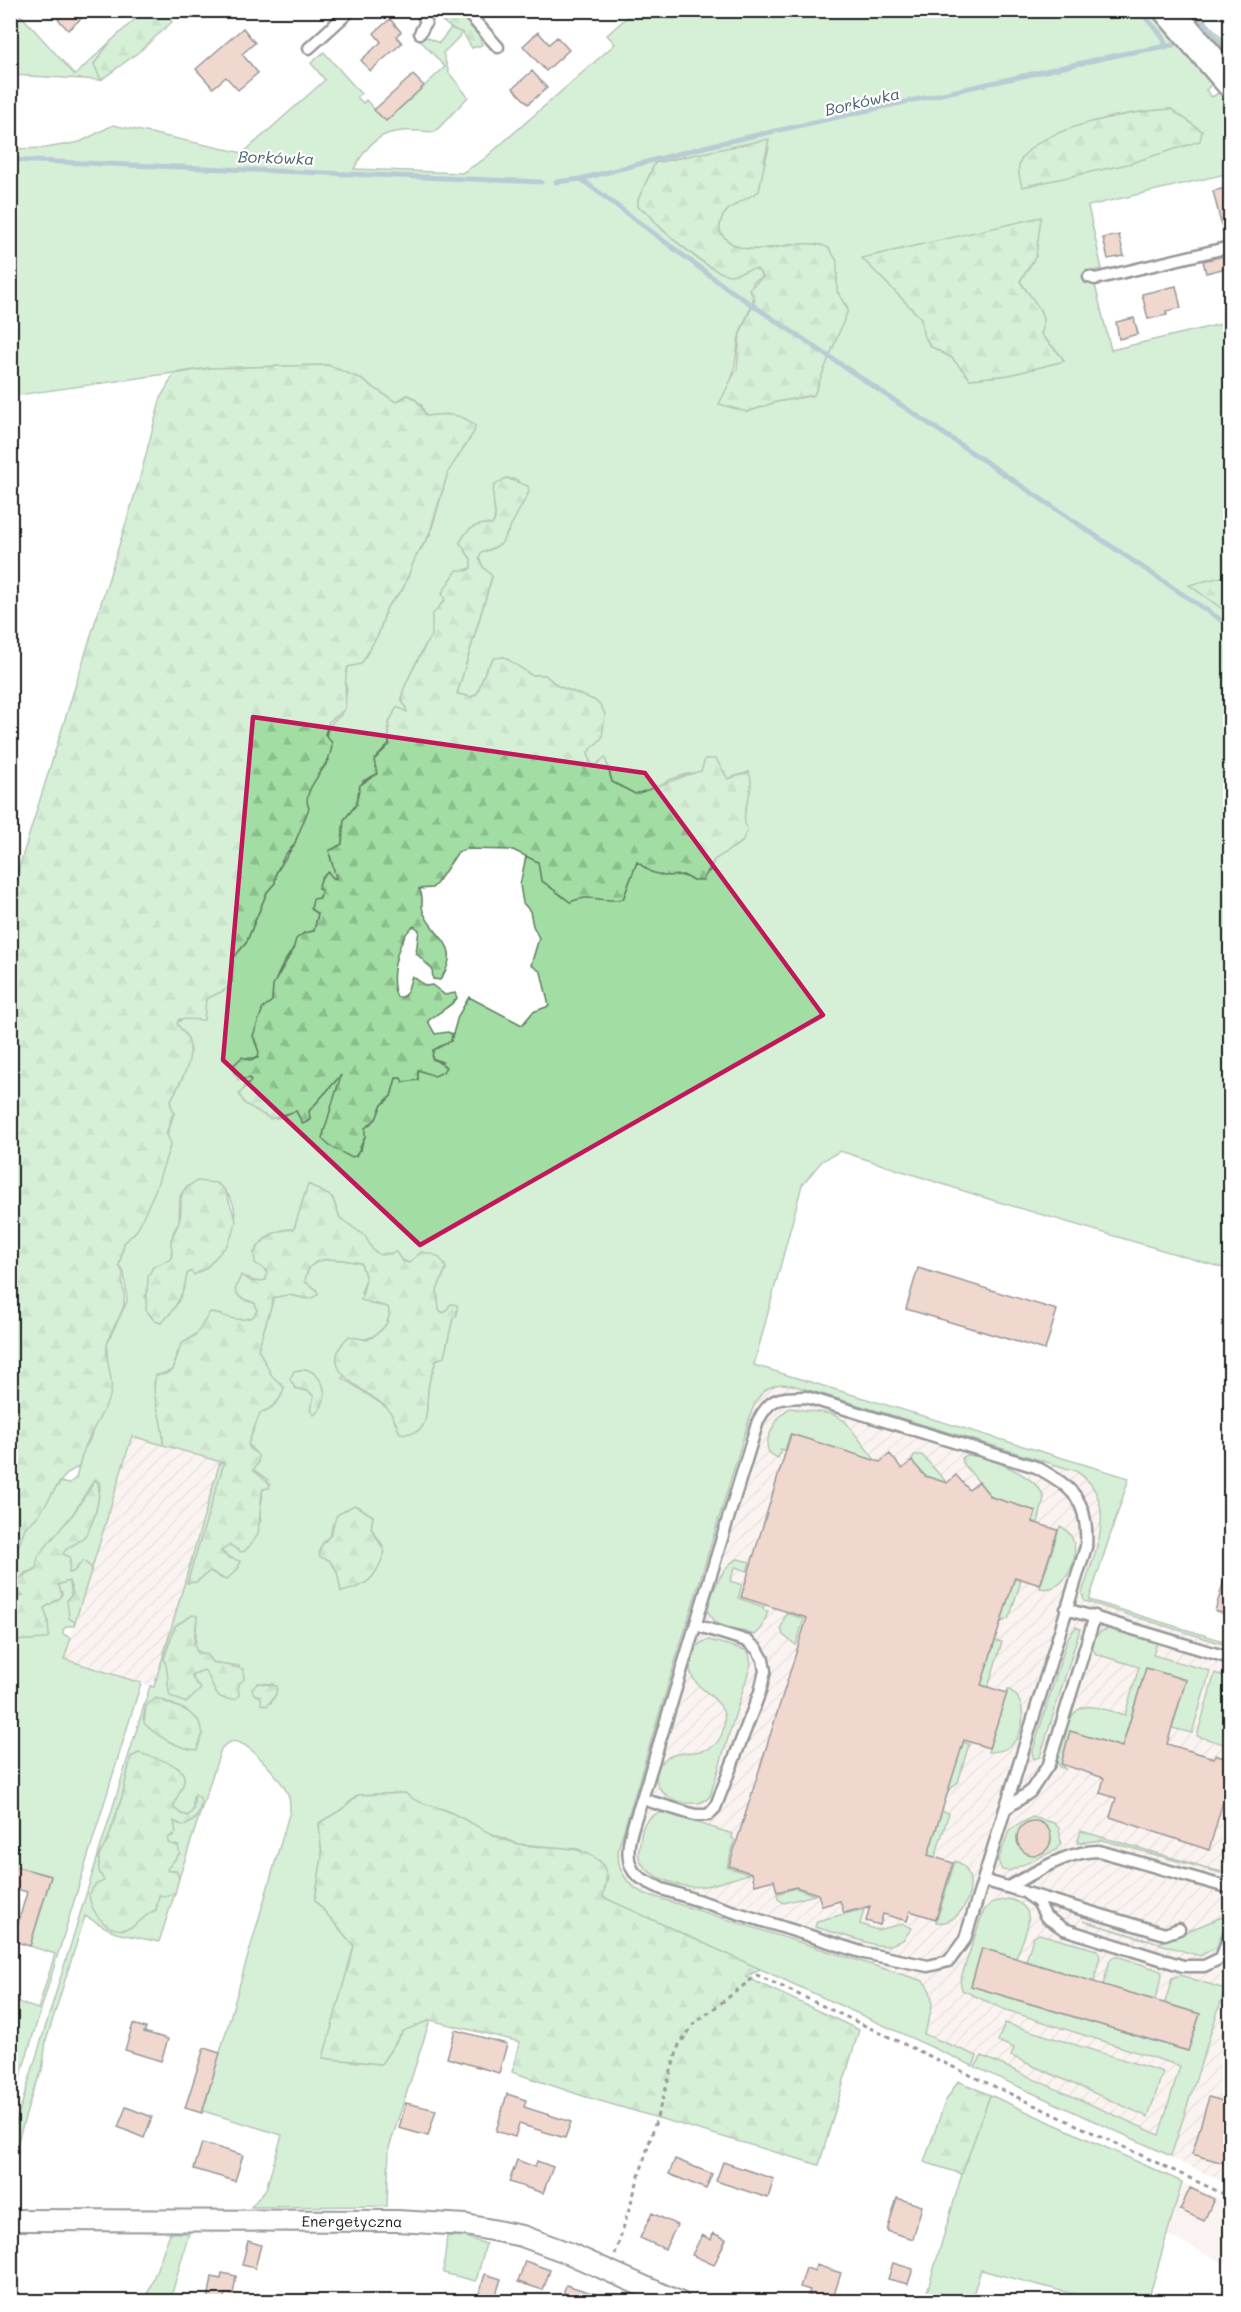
<svg xmlns="http://www.w3.org/2000/svg" width="1241" height="2312" viewBox="0 0 1241 2312" font-family="Mali,sans-serif">
<style>
.built{fill:#f5e5df}
.industrial{fill:url(#industrial-furrows)}
.grass{fill:#a2dda4;stroke:#5f7c60;stroke-width:1.5;fill-rule:evenodd}
.forest{fill:url(#forest-firs);stroke:#5f7c60;stroke-width:1.5}
.lines{fill:none;stroke-linecap:round;stroke-linejoin:round}
.stream{stroke:#688da2;stroke-width:5}
.building{fill:#dea895;stroke:#1c1c1c;stroke-width:1.5}
.lane-casing{stroke:#1c1c1c;stroke-width:15}
.street-casing{stroke:#1c1c1c;stroke-width:24}
.secondary-casing{stroke:#1c1c1c;stroke-width:33}
.path{stroke:#1c1c1c;stroke-width:3;stroke-dasharray:4.5 4.5;stroke-linecap:butt}
.lane{stroke:#fff;stroke-width:10}
.street{stroke:#fff;stroke-width:20}
.secondary{stroke:#fff;stroke-width:28}
.marked{fill:none;stroke:#c2185b;stroke-width:4.5;stroke-linejoin:round}
.labels{text-anchor:middle;dominant-baseline:central;stroke-width:4.5;stroke-linejoin:round;paint-order:stroke}
.street-label{font-size:15px;fill:#1c1c1c;stroke:#fff}
.water-label{font-size:16px;font-style:italic;fill:#485e6a;stroke:#fff}
</style>
<defs>
<pattern id="industrial-furrows" width="10" height="10" patternUnits="userSpaceOnUse" patternTransform="scale(1.5)"><rect width="10" height="10" fill="#f5e5df"/><path d="M-1 1l2-2M0 10L10 0M9 11l2-2" fill="none" stroke="#d1c4bf"/></pattern>
<pattern id="forest-firs" width="22" height="20" patternUnits="userSpaceOnUse" patternTransform="scale(1.5)"><rect width="22" height="20" fill="#a2dda4"/><path d="M5 1l3.5 6h-7zM16 11l3.5 6h-7z" fill="#8bbd8d"/></pattern>
</defs>
<rect width="100%" height="100%" fill="#fff"/>
<filter id="ink" filterUnits="userSpaceOnUse"><feTurbulence type="fractalNoise" baseFrequency=".0167" numOctaves="2"/><feDisplacementMap in="SourceGraphic" scale="12" xChannelSelector="R" yChannelSelector="G"/><feConvolveMatrix kernelMatrix="1 2 1 2 8 2 1 2 1" color-interpolation-filters="sRGB"/></filter>
<g filter="url(#ink)">
<!-- built -->
<path class="built" d="M1182,2182L1230,2203V2266L1167,2235Z"/>
<!-- industrial -->
<path class="industrial" d="M755,1367L1128,1478L1090,1599L1230,1643V2185L601,1893Z
M133,1436L220,1462L154,1687L64,1659Z"/>
<!-- grass -->
<path class="grass" d="M11,11H17L75,75L111,41L94,64L101,80L11,75Z
M634,11H1148L1213,83L1206,90L1212,97L1220,92L1230,103V173L1088,206L1102,269L1088,272L1084,283L1095,285L1111,350L1230,322V575L1190,585L1230,614V1270L992,1200L840,1151L822,1161L802,1185L754,1365L1129,1478L1089,1600L1230,1643V1646L1084,1601L1082,1593C1095,1552 1121,1500 1076,1471L792,1385C769,1381 758,1393 751,1413L619,1846C615,1866 625,1884 643,1893L923,1981C939,1997 930,2015 924,2034L977,2056L973,2066L602,1897L608,1878L600,1861L578,1849L518,1844L487,1832L446,1810L414,1802L405,1793L358,1795L341,1810L319,1823L322,1857L315,1900L354,1946L324,2058L381,2064L404,2030L430,2020L389,2148L387,2206L251,2207L266,2189L282,2135L203,2111L290,1811C290,1807 290,1801 289,1797C284,1782 252,1745 237,1742C230,1740 225,1744 221,1749L179,1878L176,1871H168L167,1869L178,1846L168,1843L167,1838L173,1836L174,1820L178,1824L196,1819L200,1808L193,1797V1810L189,1816L181,1814L174,1808L175,1798L180,1789L179,1768L139,1753L131,1757L122,1797L108,1840L99,1856V1871L105,1881L95,1885L89,1894L112,1928C136,1930 136,1916 156,1910L159,1895L166,1896L175,1893L159,1942L116,1933L85,1916L46,2041L42,2071L33,2091L11,2164V2139L150,1686L154,1687L220,1462L224,1463L196,1582L210,1571L222,1579L233,1559L221,1551L261,1521C257,1510 264,1503 262,1492L268,1480L253,1469L255,1452L248,1444L260,1413C273,1408 281,1401 284,1387L272,1377L258,1349L274,1297C279,1297 284,1295 289,1295C301,1296 308,1303 318,1294L305,1282C307,1251 339,1259 361,1263L366,1279L361,1293L371,1304L389,1307C393,1324 375,1341 358,1339L343,1378L390,1410L400,1433C435,1438 424,1405 429,1383C431,1375 434,1368 436,1360L444,1356L453,1318L439,1311L437,1290L446,1268L421,1252L409,1263L386,1253L380,1255L373,1250L360,1233L340,1218L332,1197L308,1185L294,1229C275,1229 264,1236 254,1253L268,1275L266,1280L258,1283L247,1277V1301L255,1303L257,1310L253,1318C241,1321 233,1322 221,1315L189,1339L177,1353L173,1370L162,1374L154,1382C155,1404 165,1422 163,1445L132,1436L92,1568L83,1561L73,1572L69,1573L70,1561L62,1554C66,1547 77,1542 83,1536C95,1525 98,1503 100,1487L99,1482L94,1480L73,1514L39,1556L36,1569L25,1573L19,1581L23,1595L11,1601V1558L19,1545L25,1527L61,1482L68,1484L76,1478L82,1452L90,1440L109,1369L106,1362L107,1343L127,1301L124,1271L119,1266L124,1243L137,1230L174,1113L170,1102L182,1079L188,1038L176,1024L206,999L225,990L231,982L233,958L246,943L267,892L275,883L276,873L294,845L306,792L329,760C325,739 322,727 341,715L347,690L344,679L348,667L378,635L387,607L403,589L415,558L430,535L448,472L459,452L470,439L447,414L426,416L421,404L407,395L396,402L328,365L209,368L11,396V149L46,148L80,142L113,125L243,153L325,80L311,63L324,52L361,94L357,97L363,103L366,100L386,121L445,67L420,40L426,37L439,43L451,28L463,33L443,53L449,73L468,97L435,132C394,129 375,128 354,169L462,173L483,160L615,44L607,35ZM1171,109L1202,131L1188,145L1157,153L1037,145C1077,122 1125,112 1171,109ZM769,148L761,175L759,191C741,203 717,208 720,232C738,258 764,248 789,245C800,244 811,244 822,245L837,273V291L847,306L814,395L776,402L747,412L730,384C736,368 736,354 739,337C744,315 757,308 753,282L763,277L757,269C743,267 732,274 717,270C703,266 676,241 664,231C654,222 652,213 638,207V200L655,163L690,156ZM1036,256L1020,281C1031,300 1050,312 1041,334C1047,343 1061,352 1064,361L1009,375L971,379L952,358L930,346L923,333L921,318L862,258ZM506,478L517,480L527,496C511,509 514,535 495,547C492,550 485,551 481,553L479,558L483,567L492,577L457,694L471,697L477,694L486,669L504,657L531,675H545L558,686L594,700L605,714L596,742L588,752L590,762L595,766L605,758L612,782L635,794L658,788L669,780L687,774L724,771L727,779L749,772C749,796 742,818 742,842L723,853L714,860L710,871L693,880C670,868 663,881 637,862L623,899L584,896L570,902L541,880L539,862L526,856L520,885L523,903L530,911L533,926L539,938L531,965L541,972L549,1006L533,1012L522,1025L469,997L458,1016L451,1041L433,1050L432,1058L442,1062L418,1070V1080L396,1078L391,1096L381,1106L376,1119L365,1128L361,1150L344,1153L339,1148L330,1146L341,1075L309,1111L310,1120H301L296,1111C289,1112 283,1117 277,1118C264,1119 256,1107 245,1104L244,1087L251,1081L250,1078L237,1077L233,1072L246,1058H258L259,1052L255,1041L263,1008L273,1001C268,982 292,949 304,933L314,931L318,914L315,911L322,891L318,888L322,877L337,878L330,856L342,844L344,820L356,805L363,781L377,774L378,756L389,745V723L397,707L407,713C407,708 403,704 402,700C401,691 426,640 432,636L436,611L445,600L442,593L456,573L471,568V559L460,543C466,530 477,522 492,525C499,516 490,500 495,486ZM216,1183C244,1203 238,1232 218,1254C214,1258 210,1266 205,1268C198,1271 193,1269 187,1274C183,1294 177,1309 161,1323C147,1319 148,1308 145,1296L149,1292C150,1267 148,1270 171,1259L173,1233L179,1222L180,1196L187,1186ZM306,1369L322,1383L311,1405L314,1397L294,1371ZM358,1506L373,1516L371,1528L383,1546C376,1576 372,1585 342,1591L337,1571L322,1544L331,1534L332,1525ZM189,1617H197L195,1650L206,1654L211,1662L239,1666L238,1685L204,1670L193,1674L195,1693L190,1698L168,1683L169,1671L164,1659L175,1626ZM258,1683L273,1684L276,1694L271,1703L259,1695ZM161,1699L187,1711L198,1720L201,1737L197,1749C175,1749 158,1733 143,1719L146,1706Z
M1177,11H1197L1230,47V70Z
M790,1408L832,1414L845,1421L876,1461L790,1434L785,1450L781,1449L778,1458C776,1457 770,1454 769,1452C762,1441 779,1413 790,1408Z
M914,1455H922L947,1483L925,1476L912,1461Z
M966,1455C987,1455 1038,1476 1044,1498L1038,1523L1032,1521L1035,1511L991,1497L963,1463L962,1458Z
M1060,1526C1089,1539 1071,1595 1040,1588Z
M738,1559L750,1562L747,1571L735,1567L730,1581L742,1585L738,1598L764,1607L763,1610L768,1611L762,1628L755,1635L717,1624L708,1612C708,1598 724,1563 738,1559Z
M1014,1579L1021,1581L1010,1615L1008,1619L1001,1622Z
M69,1581C74,1594 68,1604 69,1618L75,1622L74,1626H67L63,1630V1634L71,1638L64,1659L141,1683L11,2107V2000L38,2009L55,1954L30,1946L51,1877L11,1865V1834L14,1823L10,1821L11,1641L45,1639L48,1637V1621L44,1608L57,1600L62,1594L58,1585Z
M786,1613L804,1619L796,1645L783,1635L781,1628Z
M1076,1627L1080,1629L1040,1757L1034,1759L1032,1753L1068,1637Z
M1114,1629L1157,1642L1153,1655L1210,1671L1192,1733L1172,1728L1186,1680L1146,1668L1122,1747L1070,1731L1061,1764L1065,1769L1059,1767L1057,1760C1062,1742 1067,1702 1093,1707C1104,1708 1115,1713 1125,1715L1139,1667L1096,1654L1092,1648C1094,1635 1101,1628 1114,1629Z
M709,1640L745,1650L749,1653L751,1664L710,1796C697,1814 643,1797 659,1766C673,1740 717,1768 724,1726C729,1696 695,1694 690,1670C690,1657 694,1642 709,1640Z
M995,1641L1002,1642L988,1687L981,1685Z
M1215,1673L1230,1678V1746L1197,1736Z
M1008,1689C1029,1699 1026,1738 1007,1748C1001,1752 995,1751 988,1752Z
M963,1742L969,1744L958,1782L947,1792Z
M941,1811L949,1813L935,1857L928,1855Z
M658,1813H666L733,1834L732,1838L735,1840L727,1867L749,1874C729,1879 705,1890 685,1886C669,1883 643,1874 639,1857C638,1851 640,1844 641,1838C642,1825 645,1819 658,1813Z
M1032,1817L1054,1823L1059,1828L1061,1843L1056,1850L1009,1871L1002,1870L998,1861L1009,1830Z
M1081,1831L1221,1872V1873L1102,1840L1077,1843Z
M955,1861C985,1871 966,1928 936,1922Z
M795,1888L815,1895L784,1903L778,1899L777,1894Z
M1008,1899C1043,1907 1024,1935 1016,1958L982,1948L971,1986L1188,2051L1200,2014L1165,2003L1172,1978L1180,1975L1225,1989L1171,2156L975,2067L982,2056L1159,2135L1180,2066L1003,2009L962,1990L960,1981L983,1912L991,1903Z
M864,1909L860,1924L877,1930L903,1924L912,1928L903,1940L888,1946L876,1945L815,1927L817,1921Z
M1222,1917L1226,1921L1217,1947L1200,1956L1083,1921L1159,1943Z
M1039,1934L1097,1950L1100,1956L1094,1982L1026,1961L1033,1938Z
M1113,1957H1120L1161,1971L1162,1975L1155,2000L1103,1985L1110,1960Z
M1005,2023L1163,2072L1148,2117L1011,2056L1014,2048L998,2041Z
M990,2095L1182,2182L1148,2301H1076L1077,2295L981,2270L971,2301L924,2302L962,2174Z
M170,2233H189L170,2301H145Z
M447,2236L465,2237L486,2244L476,2281L443,2273Z"/>
<!-- forest -->
<path class="forest" d="M144,11H164L172,22L140,51L101,80L94,64L111,41Z
M430,11H458L479,35L482,45L472,48L463,33L451,28Z
M1171,109L1202,131L1200,141L1128,164L1022,187C1020,178 1016,169 1021,160C1040,126 1135,111 1171,109Z
M769,139L759,191C741,203 717,208 720,232C746,270 794,232 829,248L837,261V291L848,310L814,395L776,402L747,412L719,404L737,368L740,334L755,299L749,289L763,277L757,269C746,268 740,275 730,275C713,274 674,240 661,228C650,218 652,213 638,207V200L655,163Z
M1041,217L1036,256L1020,281C1031,300 1049,311 1041,334C1048,344 1060,352 1064,361L1009,375L970,379L952,358L930,346L923,333L921,318L862,258Z
M328,365L359,378L396,402L408,395C418,399 421,406 426,416C443,414 462,412 475,426L474,432L448,472L429,535L415,558L403,589L387,607L378,635L361,664L348,667C343,680 347,694 345,709L329,722L325,734L332,743C332,768 299,789 309,808L294,845L285,855L276,873L275,883L267,892L246,943L233,958L232,982L225,990L206,999L204,1020L179,1019L177,1024C180,1028 186,1034 188,1039C196,1059 179,1084 170,1102L174,1113L166,1133L171,1143L155,1191L137,1230L124,1243L119,1266C126,1273 121,1278 123,1287C130,1317 110,1321 107,1346C105,1362 115,1380 110,1396C100,1420 84,1441 79,1467C54,1475 48,1514 25,1527L19,1545L11,1558V893L139,481L161,397L174,374L209,368Z
M506,478L528,486L529,492L501,544L481,553L479,558L483,567L492,576L457,694L471,697L477,694L486,669L494,658L504,657L531,675H545L558,686L594,700L601,706L605,714L602,738L588,752L590,762L595,766L605,757L612,782L635,794C658,788 677,777 701,771L705,759H716L728,779L749,772C757,793 738,809 747,830L742,842L714,860L703,880H693L683,875L664,876L651,872L637,862L623,899C599,904 593,892 570,902L541,880L538,862L513,850L467,849L458,852L437,883L432,888L419,889C425,898 420,903 423,911C433,939 465,943 440,980L433,979L432,969L416,953L419,930L414,926C398,937 388,978 397,997H403L407,992L412,976L426,986L432,985L445,995L455,993L457,998C452,1006 437,1013 428,1021L435,1034L448,1032L452,1034L451,1041L433,1050L432,1058L446,1067L443,1072L435,1076L418,1070V1080L403,1082L401,1078H396L391,1096L381,1106L376,1119L365,1128V1137L356,1156L350,1157C341,1151 327,1147 322,1138L341,1075L309,1111L310,1120L303,1124L296,1111L271,1119L245,1104L239,1094L251,1081L250,1078L238,1080L232,1067L242,1057L250,1060L258,1058L259,1052L253,1036L263,1008L272,1001L273,985L293,950L296,939L304,933L314,931L318,914L311,909L313,899L320,898L321,891L318,888L322,877L328,872L333,878H336L329,851L342,844L344,820L356,805L360,785L377,774L374,760L389,745V723L397,707L407,712C406,706 401,702 402,695C403,687 428,639 432,636V615L445,600L442,593L457,570L467,571L471,568V559L460,543C466,529 477,522 492,525C500,516 490,502 494,486Z
M1230,575V614L1189,585Z
M197,1181L216,1183L225,1190L236,1220L234,1231L227,1245L206,1268L194,1275L191,1271L187,1274C184,1294 176,1309 161,1323L155,1321L146,1310L148,1277L153,1267L171,1259C174,1251 170,1247 171,1240C173,1233 177,1228 179,1222C185,1202 173,1193 197,1181Z
M308,1184L332,1197L340,1218L365,1236L373,1250L380,1255L396,1252L402,1261L409,1263L421,1252C434,1254 441,1255 446,1268L437,1290L439,1310L444,1313L451,1304L457,1305V1315L453,1318L444,1357L436,1360C434,1368 431,1375 429,1383C424,1405 435,1438 400,1433C396,1425 394,1415 387,1408C367,1388 312,1372 349,1336L367,1340C380,1333 393,1322 388,1307L361,1300L366,1279L361,1263C339,1259 307,1251 305,1282L316,1289L318,1294C308,1303 301,1296 289,1295C285,1295 279,1297 274,1297L258,1349L272,1376L284,1387C281,1401 273,1408 260,1413L248,1444L250,1449L258,1455V1463L253,1470L270,1484L269,1488L263,1489L262,1492L258,1535L245,1551L241,1552L230,1545L221,1551L227,1557L240,1561L239,1568L226,1580L210,1571L196,1582L187,1583L224,1463L163,1445C165,1420 149,1399 156,1375L166,1374L173,1370L181,1344L196,1335L210,1312C227,1316 236,1323 253,1317L257,1310L255,1303L239,1297L235,1290L241,1275L252,1282L266,1280L267,1271L255,1263L254,1253C265,1236 275,1230 294,1229Z
M306,1369C327,1378 331,1401 314,1415L310,1410L314,1397L310,1392L295,1388L290,1379L294,1371Z
M96,1479C104,1491 93,1526 84,1537C78,1545 66,1545 63,1554L70,1557L69,1573L73,1572L83,1561L92,1568L75,1622L69,1618L67,1600L73,1593L69,1581L58,1585L62,1594L60,1598L44,1608L48,1621L49,1636L46,1639L11,1641V1601L23,1595L15,1588C16,1577 28,1574 36,1569L38,1556L73,1514Z
M354,1505L373,1516L371,1528L385,1552C375,1579 368,1586 341,1592L337,1571L329,1560L320,1557C317,1545 325,1544 330,1535C333,1530 334,1521 337,1515Z
M193,1615L197,1616L194,1643L197,1653L206,1654L212,1662L243,1669L244,1679L238,1685L239,1695L236,1699C208,1702 216,1681 204,1670L193,1674L192,1678L201,1689L186,1703L170,1696C166,1683 170,1673 164,1659L175,1626Z
M258,1683L277,1686L276,1694L267,1706L261,1704V1697L254,1694L252,1689Z
M156,1698L187,1711L198,1720L203,1733L197,1750C179,1749 156,1736 144,1723L146,1706Z
M139,1753C151,1757 188,1764 184,1781C182,1791 175,1797 174,1808L181,1814L188,1816L193,1810L195,1794L200,1798C203,1811 195,1822 184,1826L174,1821L176,1833L168,1838V1843L178,1846L180,1853L167,1869L168,1871H176L179,1878L175,1893L165,1896L159,1895L156,1910C146,1913 141,1922 132,1927C110,1937 90,1914 89,1894L95,1885L104,1881L99,1871V1856L108,1840L122,1797L131,1757Z
M405,1793C418,1805 432,1804 447,1811C471,1821 492,1838 518,1844C544,1850 575,1842 598,1860C611,1870 605,1884 603,1897L760,1969L746,1977L859,2030L819,2165L583,2096L512,2072L520,2042L430,2020L403,2031L381,2064L323,2058L354,1946L315,1900L322,1857L319,1823L341,1810L358,1795Z
M958,2081L990,2095L962,2174L924,2162L945,2102Z"/>
<g class="lines">
<!-- stream -->
<path class="stream" d="M1139,10L1163,37L1166,47
M1190,10L1204,23
M1202,24L1204,23L1230,55
M10,160L541,182
M581,179L724,286L1230,626
M556,182L581,179L712,145L1122,54L1173,45"/>
</g>
<!-- building -->
<path class="building" d="M66,10H91L68,30L58,19Z
M390,19L401,32L396,36L402,43L370,71L361,60L381,42L374,33Z
M243,28L255,43L242,54L258,73L238,90L226,77L213,88L196,69Z
M538,32L549,44L557,37L569,50L546,71L523,46Z
M532,71L547,88L528,104L513,88Z
M413,75L424,86L386,121L374,110Z
M1230,187V238L1225,239L1213,191Z
M1119,235L1124,256L1108,259L1103,238Z
M1227,255L1230,267L1206,273L1203,261Z
M1176,286L1181,308L1166,311L1167,315L1148,319L1142,294Z
M1134,318L1138,334L1119,339L1116,322Z
M918,1268L1057,1310L1045,1350L906,1309Z
M791,1434L880,1462L890,1454L902,1469L912,1461L925,1476L947,1483L956,1475L969,1490L979,1482L991,1497L1036,1511L1032,1522L1058,1530L1040,1585L1015,1577L981,1685L1007,1693L989,1748L964,1740L928,1855L953,1863L936,1919L910,1911L907,1921L883,1914L880,1925L866,1921L870,1906L844,1913L840,1901L822,1906L818,1894L796,1887L777,1892L774,1880L755,1885L752,1873L729,1866L807,1618L741,1597Z
M1227,1570H1230V1615L1215,1611Z
M1146,1668L1186,1680L1167,1744L1214,1758L1215,1755L1230,1760V1777L1209,1850L1110,1817L1116,1798L1100,1793L1104,1778L1061,1764L1070,1731L1122,1747Z
M1017 1838a17 17 0 1 1 34 0a17 17 0 1 1-34 0Z
M10,1865L51,1876L30,1946L13,1941L27,1892L10,1887Z
M982,1948L1200,2014L1188,2051L971,1986Z
M133,2024L146,2028L144,2032L168,2039L161,2061L125,2050Z
M455,2030L507,2044L499,2073L447,2058Z
M204,2048L220,2053L202,2113L185,2108Z
M507,2094L526,2100L524,2107L571,2122L565,2138L519,2124L515,2137L496,2131Z
M1209,2097L1230,2103V2153L1227,2164L1192,2154Z
M406,2103L436,2110L428,2136L399,2128Z
M126,2107L152,2117L144,2138L118,2127Z
M202,2143L243,2155L235,2181L194,2169Z
M675,2159L712,2174L706,2189L669,2174Z
M517,2160L535,2167L537,2161L553,2167L543,2193L509,2182Z
M723,2162L774,2179L768,2198L716,2181Z
M1190,2188L1214,2199L1204,2221L1180,2210Z
M897,2198L922,2206L913,2239L887,2231Z
M652,2213L677,2225L665,2249L640,2238Z
M713,2233L726,2239L714,2265L692,2255L702,2235L711,2240Z
M248,2241L261,2245L255,2268L242,2265Z
M525,2261L550,2270L543,2290L518,2282Z
M893,2263L913,2269L908,2284L888,2279Z
M816,2265L841,2273L832,2301L808,2295L810,2290L800,2287L806,2268L815,2271Z
M222,2273L236,2276L233,2295L225,2294L223,2301L208,2300L212,2277L221,2279Z
M485,2274L501,2279L494,2301H477Z
M566,2285L608,2298L607,2301H561Z"/>
<g class="lines">
<!-- lane casing -->
<g class="lane-casing">
<path id="lane" d="M465,10L498,47
M420,33L426,22L421,10
M309,48L351,10
M1089,277L1095,279L1230,247
M806,1397L1036,1467C1074,1488 1089,1501 1086,1547L965,1939L949,1961L928,1966L864,1953L662,1889C653,1884 640,1880 634,1872C620,1852 636,1819 642,1799L758,1421C771,1396 779,1398 806,1397Z
M1066,1609L1230,1658
M642,1799L695,1815H708L715,1808L760,1692L765,1671L763,1659L757,1649L747,1641L696,1625
M1005,1809L1030,1792L1049,1764L1095,1616
M983,1880L1024,1892L1038,1902L1046,1917L1064,1929L1183,1966H1204L1221,1958L1230,1934
M1008,1887C1037,1872 1066,1851 1099,1851L1230,1888
M1030,1894L1165,1934L1179,1929"/>
</g>
<!-- street casing -->
<g class="street-casing">
<g id="street">
<path id="s1" d="M10,2220L397,2221L466,2225L522,2236L566,2252L679,2302"/>
</g>
</g>
<!-- secondary casing -->
<g class="secondary-casing">
<path id="secondary" d="M1168,10L1230,82"/>
</g>
<!-- path -->
<path class="path" d="M615,2255L679,2045L694,2024L757,1975L1230,2197"/>
<!-- lane -->
<use href="#lane" class="lane"/>
<!-- street -->
<use href="#street" class="street"/>
<!-- secondary -->
<use href="#secondary" class="secondary"/>
</g>
</g>
<!-- marked area -->
<path d="M0 0H1241V2312H0ZM253,717L645,773L823,1015L420,1245L223,1060Z" fill="#fff" fill-opacity=".55" fill-rule="evenodd"/>
<path class="marked" d="M253,717L645,773L823,1015L420,1245L223,1060Z"/>
<g class="labels">
<!-- street labels -->
<g class="street-label">
<text stroke="none"><textPath href="#s1" startOffset="342">Energetyczna</textPath></text>
</g>
<!-- water labels -->
<g class="water-label">
<text transform="translate(862 101) rotate(-13)">Borkówka</text>
<text transform="translate(276 157) rotate(2)">Borkówka</text>
</g>
</g>
<!-- margin -->
<rect width="1241" height="2312" fill="none" stroke="#fff" stroke-width="36"/>
<rect x="18" y="18" width="1205" height="2276" fill="none" stroke="#1c1c1c" stroke-width="2" filter="url(#ink)"/>
</svg>
